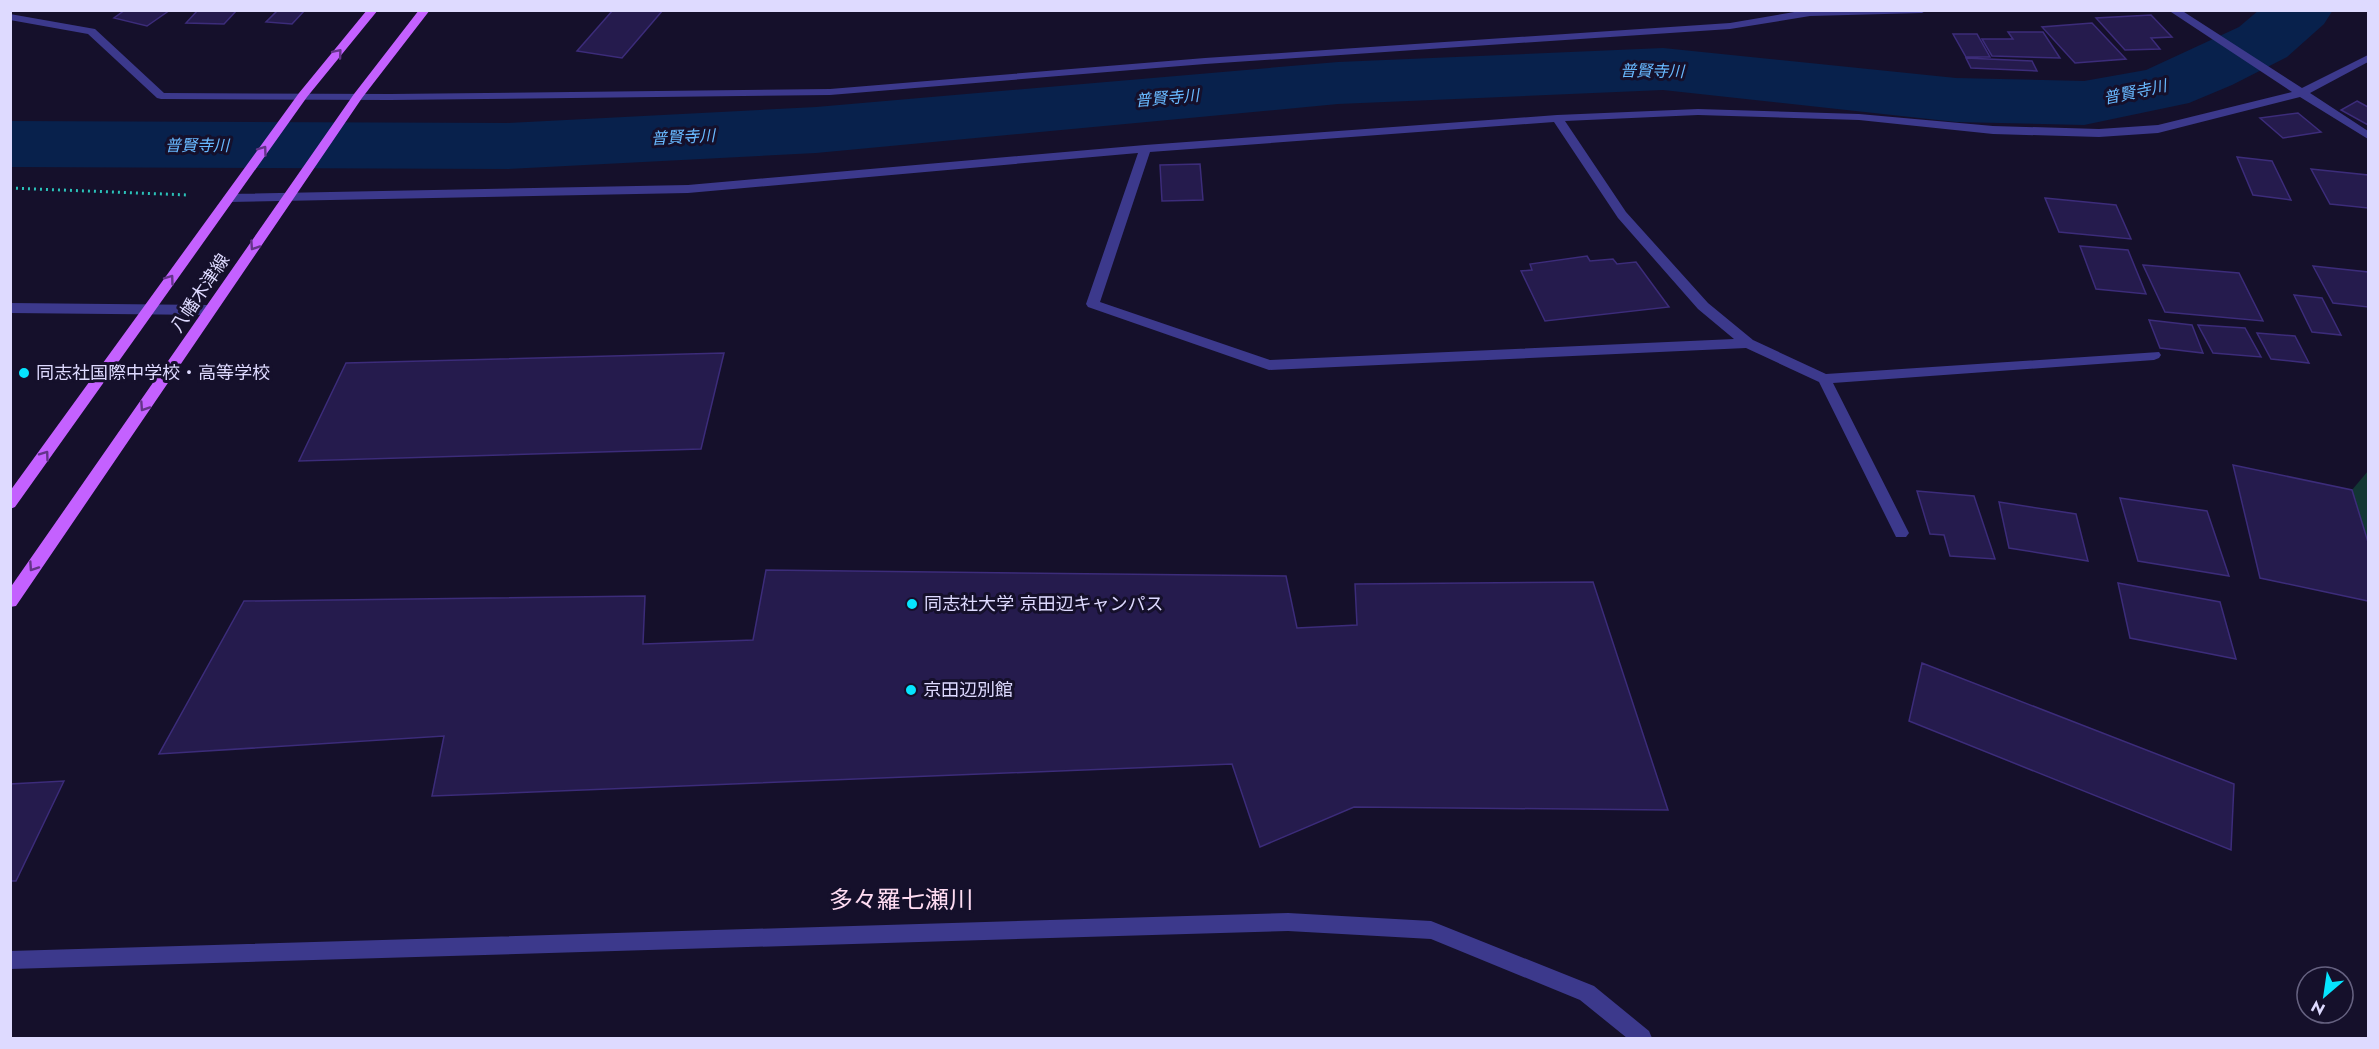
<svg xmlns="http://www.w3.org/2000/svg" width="2379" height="1049" viewBox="0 0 2379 1049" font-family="Jost,'Noto Sans JP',sans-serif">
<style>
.green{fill:#123634}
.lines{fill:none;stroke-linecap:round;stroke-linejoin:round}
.river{fill:#08214c;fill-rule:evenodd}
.building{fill:#251b4d;stroke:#3c2c7a;stroke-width:1.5}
.path{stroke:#2bc2b9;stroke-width:3;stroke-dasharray:2 4;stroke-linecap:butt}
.service{fill:#3c398c;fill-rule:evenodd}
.minor{fill:#3c398c;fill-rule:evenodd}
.primary{fill:#c461ff;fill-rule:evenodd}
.oneway{stroke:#64348a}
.poi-dot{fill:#06e5ff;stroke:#15102b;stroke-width:2}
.labels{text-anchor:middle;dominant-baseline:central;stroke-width:6;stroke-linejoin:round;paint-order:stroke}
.far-water-label{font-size:16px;font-style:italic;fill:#68b9ff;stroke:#15102b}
.street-label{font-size:18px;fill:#dedaff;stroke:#15102b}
.poi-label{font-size:18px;fill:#dedaff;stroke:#15102b;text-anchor:start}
.near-neighbourhood-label{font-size:24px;fill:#ffdcf2;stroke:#15102b}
</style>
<rect width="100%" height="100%" fill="#15102b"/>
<!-- green -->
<path class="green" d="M2368,471V542L2352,490Z"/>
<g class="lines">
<!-- river -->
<path class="river" d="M2259,10H2333L2324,24L2287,57L2232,85L2189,103L2084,125L1956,122L1663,90L1338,104L816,153L508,169L10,167V121L508,123L816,107L1338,62L1663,48L1956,78L2084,81L2146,70L2239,27Z"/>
</g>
<!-- building -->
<path class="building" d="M125,10H170L147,26L114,18Z
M198,10H237L224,24L186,23Z
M278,10H305L292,24L266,22Z
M613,10H663L622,58L577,51Z
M2151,15L2172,37L2151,38L2160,49L2125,50L2096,18Z
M2092,23L2126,59L2075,63L2042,27Z
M2008,32H2043L2060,58L1992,56L1982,39H2013Z
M1953,34H1977L1990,57H1966Z
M1966,58L2032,61L2037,71L1971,68Z
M2357,101L2368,107V125L2341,110Z
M2298,113L2321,132L2283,138L2260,118Z
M2237,157L2272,161L2291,200L2253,195Z
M1200,164L1203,200L1162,201L1160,165Z
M2311,169L2368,175V208L2330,204Z
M2045,198L2116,205L2131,239L2059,232Z
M2080,246L2128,250L2146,294L2096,289Z
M1587,256L1590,261L1613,259L1617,264L1636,262L1669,307L1545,321L1521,271L1532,270L1530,264Z
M2143,265L2239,273L2263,321L2165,312Z
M2313,266L2368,272V307L2333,303Z
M2294,295L2322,298L2341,335L2312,332Z
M2149,320L2192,325L2203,353L2160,348Z
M2198,325L2245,328L2261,357L2213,353Z
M2257,333L2295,336L2309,363L2271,359Z
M724,353L701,449L299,461L346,363Z
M2233,465L2352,490L2368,542V601L2260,578Z
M1917,491L1974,496L1995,559L1950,556L1944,535L1930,534Z
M2120,498L2207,511L2229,576L2138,561Z
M1999,502L2076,514L2088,561L2009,548Z
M766,570L1286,576L1297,628L1357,625L1355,584L1593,582L1668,810L1354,807L1260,847L1232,764L432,796L444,736L159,754L244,601L645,596L643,644L753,640Z
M2118,583L2220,602L2236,659L2130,638Z
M1922,663L2234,784L2231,850L1909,721Z
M64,781L16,881H10V784Z"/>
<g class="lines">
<!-- path -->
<path class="path" d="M10,188L189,195"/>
<!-- service -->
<path class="service" d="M1288,913L1431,921L1594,986L1649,1031L1652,1038H1627L1580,1000L1431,939L1288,931L10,969V951Z"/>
<!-- minor -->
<path class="minor" d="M1806,10H1927L1922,13L1810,16L1730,29L1205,64L830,95L390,100L161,99L157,98L88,34L10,20V14L95,29L164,93L390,94L830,89L1205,58L1730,23Z
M2168,10H2181L2302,88L2368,55V62L2310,93L2368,131V139L2300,97L2158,133L2099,137L1993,134L1859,120L1698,115L1565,121L1626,212L1708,303L1753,340L1826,374L2159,352L2161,355L2159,358L2154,360L1833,383L1909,533L1906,537H1896L1819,382L1746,348L1269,370L1088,307L1086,304L1138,153L688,193L229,202L223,198L229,194L688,185L1145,145L1557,115L1698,109L1859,114L1993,126L2099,129L2158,125L2292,92ZM1554,122L1618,218L1698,309L1734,339L1270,360L1100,302L1150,152Z
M10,303L210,305L217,310L210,315L10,313Z"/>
<!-- primary -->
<path class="primary" d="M367,10H378L307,97L15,507L10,509V491L299,93Z
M419,10H430L362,98L16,606L10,607V588L354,94Z"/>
</g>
<!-- one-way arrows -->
<defs><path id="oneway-chevron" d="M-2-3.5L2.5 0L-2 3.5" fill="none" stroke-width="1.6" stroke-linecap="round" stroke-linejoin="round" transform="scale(1.5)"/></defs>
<g class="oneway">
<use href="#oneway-chevron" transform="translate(338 53) rotate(-50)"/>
<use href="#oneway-chevron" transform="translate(263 150) rotate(-54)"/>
<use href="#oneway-chevron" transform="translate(254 246) rotate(124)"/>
<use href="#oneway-chevron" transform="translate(170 279) rotate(-54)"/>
<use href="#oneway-chevron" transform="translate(144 407) rotate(124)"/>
<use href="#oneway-chevron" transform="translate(45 455) rotate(-54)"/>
<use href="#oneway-chevron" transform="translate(33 567) rotate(124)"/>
</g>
<!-- markers -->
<g class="poi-dot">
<circle cx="24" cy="373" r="6"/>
<circle cx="912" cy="604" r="6"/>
<circle cx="911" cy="690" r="6"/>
</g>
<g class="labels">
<!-- far-water labels -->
<g class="far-water-label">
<text transform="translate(1652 71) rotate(1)">普賢寺川</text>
<text transform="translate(2135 92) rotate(-12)">普賢寺川</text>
<text transform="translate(1167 98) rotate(-5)">普賢寺川</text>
<text transform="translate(683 137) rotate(-3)">普賢寺川</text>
<text x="197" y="145">普賢寺川</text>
</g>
<!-- street labels -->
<g class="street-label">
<text transform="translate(200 293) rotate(-56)">八幡木津線</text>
</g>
<!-- poi labels -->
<g class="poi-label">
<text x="36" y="373">同志社国際中学校・高等学校</text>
<text x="924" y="604">同志社大学 京田辺キャンパス</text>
<text x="923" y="690">京田辺別館</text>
</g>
<!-- near-neighbourhood labels -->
<g class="near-neighbourhood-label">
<text x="901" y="899">多々羅七瀬川</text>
</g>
</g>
<!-- border -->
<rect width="2379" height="1049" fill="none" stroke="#dedaff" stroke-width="24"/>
<!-- north arrow -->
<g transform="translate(2325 995) rotate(209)"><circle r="28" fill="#15102b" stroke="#656180" stroke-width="1.5"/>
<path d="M0-4.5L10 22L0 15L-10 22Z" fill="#06e5ff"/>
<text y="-9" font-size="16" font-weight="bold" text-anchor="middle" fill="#dedaff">N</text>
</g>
</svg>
